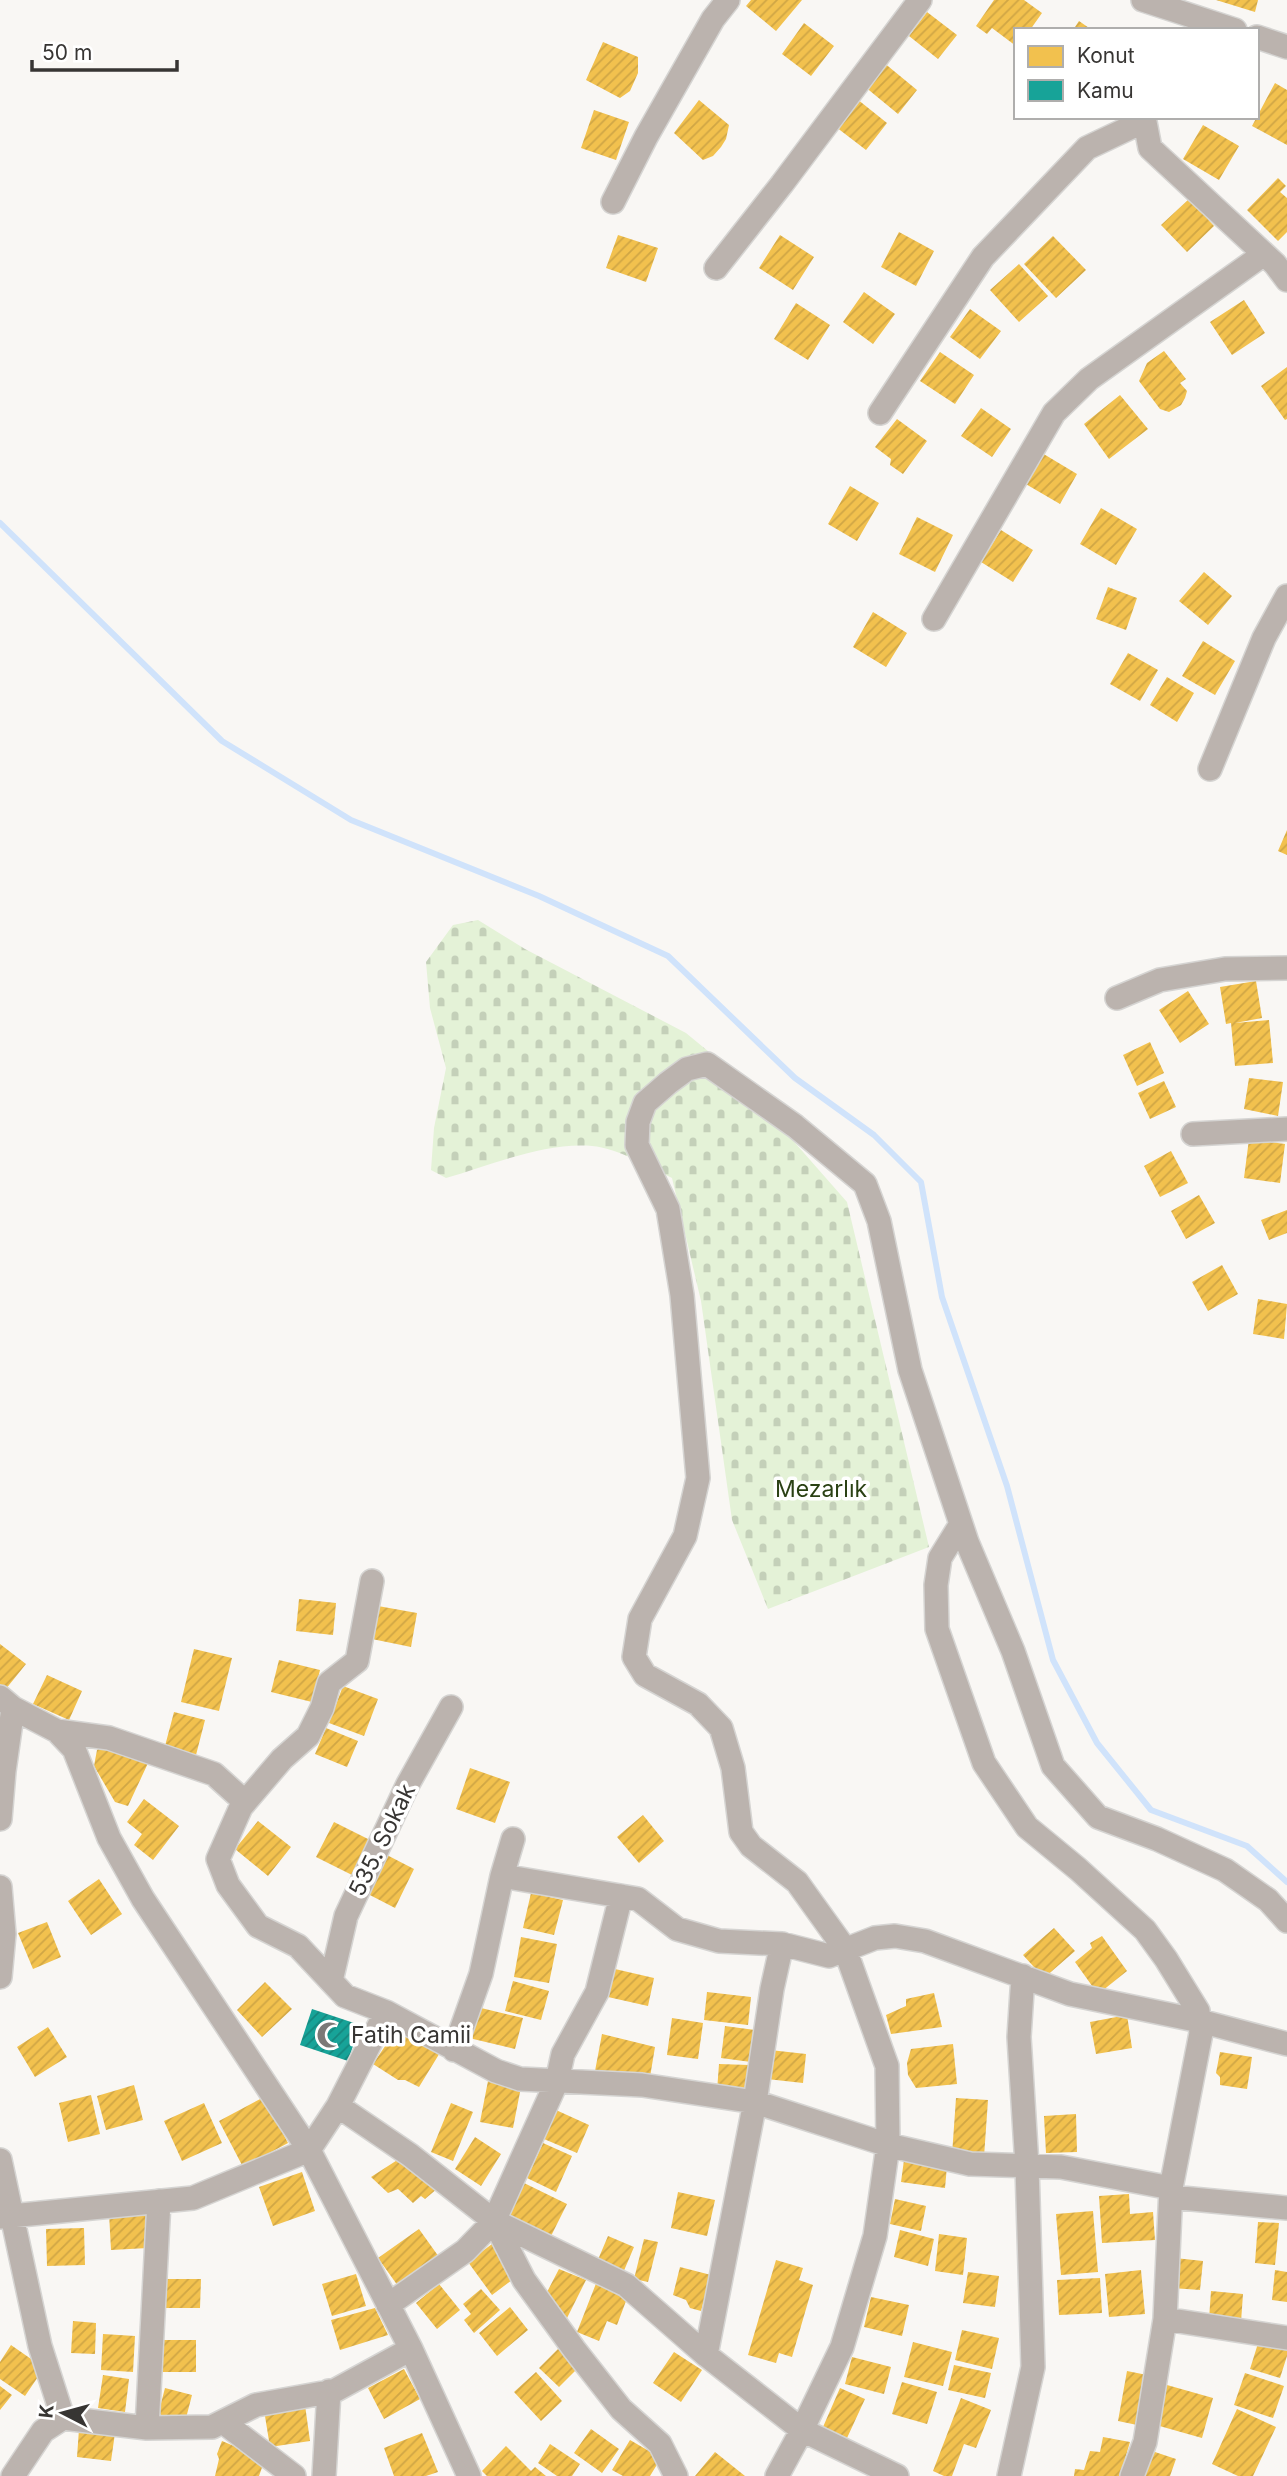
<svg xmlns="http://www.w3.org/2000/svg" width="1287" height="2476" viewBox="0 0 1287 2476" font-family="Inter,sans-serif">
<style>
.cemetery{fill:url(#cemetery-stones)}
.homes{fill:url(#homes-hatch)}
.public{fill:url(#public-hatch)}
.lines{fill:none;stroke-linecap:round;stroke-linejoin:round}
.stream{stroke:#d0e3fb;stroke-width:6}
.minor-casing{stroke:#d5d4d2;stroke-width:26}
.minor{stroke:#bbb3ae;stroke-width:23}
.labels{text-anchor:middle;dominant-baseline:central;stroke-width:7;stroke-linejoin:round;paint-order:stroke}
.park-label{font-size:23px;fill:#2a4114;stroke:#fff}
.street-label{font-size:23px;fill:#373533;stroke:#fff}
.poi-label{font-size:23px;fill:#373533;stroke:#fff;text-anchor:start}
</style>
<defs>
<pattern id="cemetery-stones" width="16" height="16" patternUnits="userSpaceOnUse" patternTransform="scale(1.75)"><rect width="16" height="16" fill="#e4f2d7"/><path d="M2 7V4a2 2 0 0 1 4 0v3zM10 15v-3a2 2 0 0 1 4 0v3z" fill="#c4d0b9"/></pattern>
<pattern id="homes-hatch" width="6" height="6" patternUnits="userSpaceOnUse" patternTransform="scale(1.75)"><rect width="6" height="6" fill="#f2c14e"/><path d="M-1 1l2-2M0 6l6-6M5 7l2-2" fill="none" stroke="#d0a645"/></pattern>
<pattern id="public-hatch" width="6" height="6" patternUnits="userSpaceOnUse" patternTransform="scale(1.75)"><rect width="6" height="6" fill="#17a398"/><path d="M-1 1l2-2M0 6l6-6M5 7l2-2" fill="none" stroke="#16867d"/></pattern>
</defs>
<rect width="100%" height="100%" fill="#f9f7f4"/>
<!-- cemetery -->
<path class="cemetery" d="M478,920L525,949L686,1033L731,1070L847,1202L929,1547L768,1609L732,1520L701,1301L672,1178C649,1167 617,1148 592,1146C545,1142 491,1165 446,1178L431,1170L434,1128L446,1068L430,1008L426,962L453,925Z"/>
<!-- homes -->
<path class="homes" d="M751,0H802L776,31L746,6Z
M994,0H1024L1042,13L1030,30H1016V46L992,28L987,34L976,26Z
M1216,0H1258L1255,12Z
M927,12L957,35L938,59L909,36Z
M1079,21L1092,30H1073Z
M804,23L834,46L811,76L782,54Z
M603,42L638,57V73L630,91L620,98L586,80Z
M883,62L917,90L898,114L864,86Z
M1275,83L1287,90V145L1252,126Z
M857,99L887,123L866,150L836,127Z
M699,100L729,125L726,139L721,147L713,156L703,160L674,133Z
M594,110L629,122L616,160L581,148Z
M1203,125L1239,146L1219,180L1183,159Z
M1278,178L1286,186L1280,192L1287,198V232L1278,241L1247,210Z
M1189,199L1214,226L1187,252L1161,225Z
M899,232L934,251L916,286L881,267Z
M618,235L658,248L646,282L606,268Z
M780,235L814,257L793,290L759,268Z
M1053,236L1086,270L1056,298L1024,264Z
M1019,264L1048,296L1019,322L990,290Z
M864,292L895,314L873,344L843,322Z
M1244,300L1265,333L1232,355L1210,322Z
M796,303L830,325L808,360L774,339Z
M970,309L1001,331L980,359L950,337Z
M1164,351L1186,379L1180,383L1187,391L1185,398L1181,405L1169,412L1160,409L1139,381L1147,363Z
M940,352L974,375L955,404L920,381Z
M1287,367V419L1285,420L1261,386Z
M1120,395L1148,429L1109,459L1084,424Z
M981,408L1011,429L992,457L961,436Z
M897,419L927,441L903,474L890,465L891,459L875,447Z
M1042,453L1077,474L1060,504L1024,483Z
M850,486L879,503L857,541L828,524Z
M1101,508L1137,529L1116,565L1080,544Z
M917,517L953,535L935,572L899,554Z
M1001,530L1033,550L1013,582L981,562Z
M1204,572L1232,596L1208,625L1179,601Z
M1108,587L1137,598L1126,630L1096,619Z
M873,612L907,633L886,667L853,647Z
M1203,641L1235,661L1215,695L1182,676Z
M1128,653L1158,670L1140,701L1110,684Z
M1167,677L1194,693L1177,722L1150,705Z
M1287,830V855L1278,851Z
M1256,981L1262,1018L1235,1023L1269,1020L1273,1063L1235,1066L1231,1023L1226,1024L1220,987Z
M1188,991L1209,1024L1180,1043L1159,1010Z
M1150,1042L1164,1073L1137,1086L1123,1055Z
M1249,1078L1283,1082L1278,1116L1244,1109Z
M1164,1081L1176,1107L1150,1119L1138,1093Z
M1249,1139L1285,1144L1280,1183L1244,1178Z
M1171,1151L1188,1183L1160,1197L1144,1166Z
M1199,1195L1215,1223L1186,1239L1171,1211Z
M1287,1210V1233L1269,1240L1261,1220Z
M1222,1265L1238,1294L1208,1311L1192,1282Z
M1258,1299L1287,1304L1284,1339L1253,1334Z
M299,1599L336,1603L333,1635L296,1631Z
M378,1606L417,1613L411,1647L372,1639Z
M0,1644L26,1664L5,1690L0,1686Z
M194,1649L232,1658L219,1711L181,1702Z
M279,1660L320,1670L312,1702L271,1692Z
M47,1675L82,1691L69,1720L33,1704Z
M343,1686L378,1699L364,1736L329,1723Z
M174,1712L205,1720L196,1755L165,1746Z
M326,1728L358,1741L347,1767L315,1754Z
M102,1746L149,1761L128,1806L115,1802L94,1766L97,1750Z
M470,1768L510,1782L495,1823L456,1809Z
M144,1799L179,1826L153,1860L134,1845L142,1834L127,1822Z
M643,1815L664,1841L639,1863L617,1837Z
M258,1821L291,1847L268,1876L235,1849Z
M334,1822L370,1840L352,1875L316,1857Z
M383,1853L414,1869L395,1908L364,1892Z
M99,1879L122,1914L91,1935L68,1901Z
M531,1893L563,1900L554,1935L523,1928Z
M47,1922L61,1957L33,1969L18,1933Z
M1054,1928L1075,1951L1044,1978L1023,1955Z
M1102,1936L1127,1971L1102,1991L1095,1990L1075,1962L1092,1948L1090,1943Z
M521,1937L557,1944L549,1983L514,1977Z
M615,1969L654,1978L648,2006L608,1997Z
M513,1981L549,1991L541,2020L505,2011Z
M265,1982L292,2009L262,2037L237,2010Z
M707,1992L751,1997L748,2025L704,2020Z
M934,1993L942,2027L891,2034L886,2015L906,2006V1999Z
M477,2007L523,2018L515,2049L469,2038Z
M1127,2015L1132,2048L1096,2054L1090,2022Z
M672,2018L703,2023L698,2059L667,2055Z
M725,2026L755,2030L751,2062L721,2058Z
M48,2027L67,2057L35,2077L17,2047Z
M398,2027L441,2051L419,2087L405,2080H398L373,2064Z
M602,2034L655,2047L650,2077L628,2079L595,2071Z
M953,2044L957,2084L916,2088L908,2075L907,2063L911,2049Z
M770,2050L806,2054L803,2083L767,2079Z
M1220,2052L1252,2057L1247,2089L1220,2085V2077L1216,2073Z
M719,2064L749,2065L748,2092L717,2091Z
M488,2081L521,2087L513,2128L480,2122Z
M134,2085L143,2120L106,2130L97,2096Z
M91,2095L100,2134L68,2142L59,2103Z
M264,2097L288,2143L243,2167L219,2121Z
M956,2098L988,2100L984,2157L952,2155Z
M204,2103L222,2143L182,2161L164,2121Z
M451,2103L473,2112L453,2161L431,2152Z
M556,2110L589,2125L577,2153L544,2139Z
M1076,2114L1077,2152L1046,2153L1044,2116Z
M475,2137L501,2154L481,2186L455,2169Z
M543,2143L572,2156L556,2192L527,2178Z
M402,2157L438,2188L425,2199L421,2196L413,2203L398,2189L388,2193L371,2177Z
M904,2160L947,2166L945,2188L901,2182Z
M302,2172L315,2211L273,2226L259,2187Z
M522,2182L567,2204L551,2236L506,2214Z
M678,2192L715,2200L707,2236L671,2228Z
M1129,2194L1130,2214L1153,2212L1155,2240L1102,2243L1099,2196Z
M895,2199L926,2206L921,2231L890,2224Z
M146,2211L148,2248L111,2250L109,2213Z
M1093,2211L1098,2272L1061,2275L1056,2214Z
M1258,2222L1279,2223L1275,2265L1255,2263Z
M84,2228L85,2265L47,2266L46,2229Z
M419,2229L439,2257L398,2286L378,2258Z
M900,2230L934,2239L928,2266L894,2257Z
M939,2234L967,2238L963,2275L935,2271Z
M608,2236L634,2247L623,2273L597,2262Z
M644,2239L658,2242L648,2282L634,2279Z
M492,2244L516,2277L492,2295L468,2262Z
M1175,2258L1203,2261L1200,2290L1172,2288Z
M776,2260L803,2268L799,2280L813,2285L792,2357L779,2353L776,2363L748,2355Z
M680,2267L711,2275L701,2311L690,2308L686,2300L673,2295Z
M559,2269L586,2280L566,2320L546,2294Z
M1141,2270L1145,2314L1109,2317L1105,2274Z
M1275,2270L1287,2272V2302L1272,2300Z
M968,2272L999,2276L995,2307L963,2303Z
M356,2274L366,2306L332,2316L322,2284Z
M1100,2278L1102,2313L1059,2315L1057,2280Z
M166,2279H201L200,2308H166Z
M597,2281L629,2293L617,2325L607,2321L599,2341L577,2332Z
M439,2284L460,2310L437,2329L416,2303Z
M481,2289L500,2310L474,2333L464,2320L471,2314L463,2304Z
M1211,2291L1243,2294L1241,2322L1209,2319Z
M871,2297L909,2305L902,2336L864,2327Z
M510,2307L528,2330L497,2356L479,2333Z
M375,2308L388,2335L340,2350L331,2320Z
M73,2321L96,2323L95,2354L71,2353Z
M962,2330L999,2338L992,2369L955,2360Z
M103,2334L135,2336L133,2372L101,2370Z
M1260,2337L1287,2345V2356L1280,2378L1250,2369Z
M162,2340H196V2372H162Z
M913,2342L952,2352L943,2386L904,2377Z
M11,2345L44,2368L25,2396L0,2379V2362Z
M559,2348L579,2367L559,2387L539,2368Z
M674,2352L702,2370L681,2402L653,2383Z
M852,2357L891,2367L884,2394L845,2384Z
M954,2365L991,2373L985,2398L948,2390Z
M404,2369L420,2399L384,2419L368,2388Z
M1127,2371L1152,2376L1142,2426L1118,2421Z
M536,2372L562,2401L541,2421L514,2392Z
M1245,2373L1284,2386L1273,2418L1234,2405Z
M103,2375L129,2379L125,2412L98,2408Z
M902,2382L937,2392L927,2424L892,2414Z
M1167,2385L1213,2398L1202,2438L1156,2425Z
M0,2386L12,2395L0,2410Z
M165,2388L192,2395L185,2422L158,2415Z
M840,2388L865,2399L847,2438L823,2427Z
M961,2398L991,2410L976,2448L964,2444L952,2476H944L933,2471Z
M305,2405L310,2441L270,2447L264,2410Z
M1237,2409L1276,2427L1253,2476H1238L1212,2464Z
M79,2429L115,2433L111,2461L77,2457Z
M591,2429L619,2449L602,2473L574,2453Z
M422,2433L438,2472L426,2476H394L384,2448Z
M1103,2437L1130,2442L1120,2476H1074L1075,2469L1084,2470L1090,2451L1100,2452Z
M630,2440L661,2458L650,2476H623L612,2470Z
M222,2441L265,2459L259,2476H215L219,2459L217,2454Z
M550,2444L580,2464L572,2476H557L538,2463Z
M506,2446L531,2471L535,2467L546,2476H487L482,2471Z
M1146,2449L1176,2459L1170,2476H1137Z
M715,2452L745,2476H695Z"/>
<!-- public -->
<path class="public" d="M312,2009L360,2025L348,2061L300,2045Z"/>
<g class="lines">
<!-- stream -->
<path class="stream" d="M0,523L222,741L351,820L539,896L668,956L795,1078L874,1135L921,1182L942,1297L1007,1486L1053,1660L1097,1743L1151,1810L1247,1846L1287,1882"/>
<!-- minor casing -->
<g class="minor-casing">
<path id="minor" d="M1143,0L1235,30
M1257,37L1287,47
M1144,117L1150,148L1275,264L1287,280
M613,202L646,137L713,19L728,0
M716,268L782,184L920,0
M880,413L983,257L1087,148L1144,121
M934,619L1054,413L1089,379L1264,254
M1210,769L1264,638L1287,596
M1117,998L1160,980L1225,969L1287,968
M1193,1134L1287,1129
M961,1524L940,1558L936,1585L937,1629L984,1763L1027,1827L1078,1869L1145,1930L1166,1959L1198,2011L1201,2033L1171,2188L1165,2319L1145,2442L1132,2476
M372,1581L357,1661L329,1683L322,1708L308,1736L282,1759L241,1807L218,1859L228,1885L258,1926L298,1946L345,1996L386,2012L496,2071L520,2079L642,2085L755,2102L888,2145L970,2164L1061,2167L1171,2188
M0,1697L13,1708L57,1731L74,1749L109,1838L143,1899L309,2150L411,2349L469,2476
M57,1731L109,1738L214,1774L245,1802
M0,1819L4,1771L13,1708
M502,1876L638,1899L677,1929L719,1941L782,1944L829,1956L875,1938L895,1936L925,1941L1070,1994L1200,2021L1287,2044
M0,1887L4,1934L0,1977
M331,1981L346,1916L408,1784L451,1707
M454,2050L481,1974L502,1876L513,1839
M338,2106L410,2155L494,2221L626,2285L706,2355L802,2430L897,2476
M0,2160L40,2346L63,2418
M1171,2197L1287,2208
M0,2217L193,2198L309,2150L338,2106L386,2012
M494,2221L524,2280L574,2349L621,2409L660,2444L676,2476
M388,2305L465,2251L494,2221L557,2081L563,2054L597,1992L621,1896
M1165,2319L1287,2338
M706,2355L755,2102L772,1989L782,1944
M223,2422L294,2476
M147,2428L159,2201
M13,2476L43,2431L63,2418L147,2428L212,2427L256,2405L334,2391L411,2349
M324,2476L329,2391
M777,2476L802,2430L842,2347L875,2236L888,2145L887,2066L845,1949L797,1882L751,1846L741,1832L733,1768L721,1728L698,1704L645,1675L634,1657L640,1619L685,1536L698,1478L682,1295L668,1209L637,1145L638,1122L645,1103L668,1083L687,1069L707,1064L795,1126L865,1184L879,1221L910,1370L967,1542L1013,1651L1053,1766L1098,1817L1157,1839L1225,1870L1268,1900L1287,1921
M1009,2476L1033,2367L1027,2166L1019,2037L1023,1976"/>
</g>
<!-- minor -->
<use href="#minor" class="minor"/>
</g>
<!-- icons -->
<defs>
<g id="mosque-bare" transform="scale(2.1)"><path d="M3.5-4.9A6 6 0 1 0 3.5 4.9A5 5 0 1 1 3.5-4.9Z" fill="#7b7977" stroke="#fff" stroke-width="2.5" paint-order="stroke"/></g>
</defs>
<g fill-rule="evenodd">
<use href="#mosque-bare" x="330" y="2035"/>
</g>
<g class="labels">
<!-- park labels -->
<g class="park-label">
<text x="821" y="1489">Mezarlık</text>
</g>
<!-- street labels -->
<g class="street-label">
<text transform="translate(382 1840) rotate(-64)">535. Sokak</text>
</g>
<!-- poi labels -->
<g class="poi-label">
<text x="351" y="2035">Fatih Camii</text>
</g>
</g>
<!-- legend -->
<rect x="1014" y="28" width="245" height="91" fill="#ffffff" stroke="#afaead" stroke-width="2"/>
<rect x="1028" y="46" width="35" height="21" fill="#f2c14e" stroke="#afaead" stroke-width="2"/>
<text x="1077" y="63" font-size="21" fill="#373533">Konut</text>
<rect x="1028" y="80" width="35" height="21" fill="#17a398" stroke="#afaead" stroke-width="2"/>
<text x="1077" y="98" font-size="21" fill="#373533">Kamu</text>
<!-- north arrow -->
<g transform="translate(63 2413) rotate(276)" stroke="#ffffff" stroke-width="5" paint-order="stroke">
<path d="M0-5L12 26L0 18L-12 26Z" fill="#373533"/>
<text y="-10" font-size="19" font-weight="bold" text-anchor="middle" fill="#373533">K</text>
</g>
<!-- scale -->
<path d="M32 60v10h145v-10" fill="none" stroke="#373533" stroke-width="3.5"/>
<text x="42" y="60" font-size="21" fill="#373533" stroke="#ffffff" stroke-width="5" paint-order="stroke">50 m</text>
</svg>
